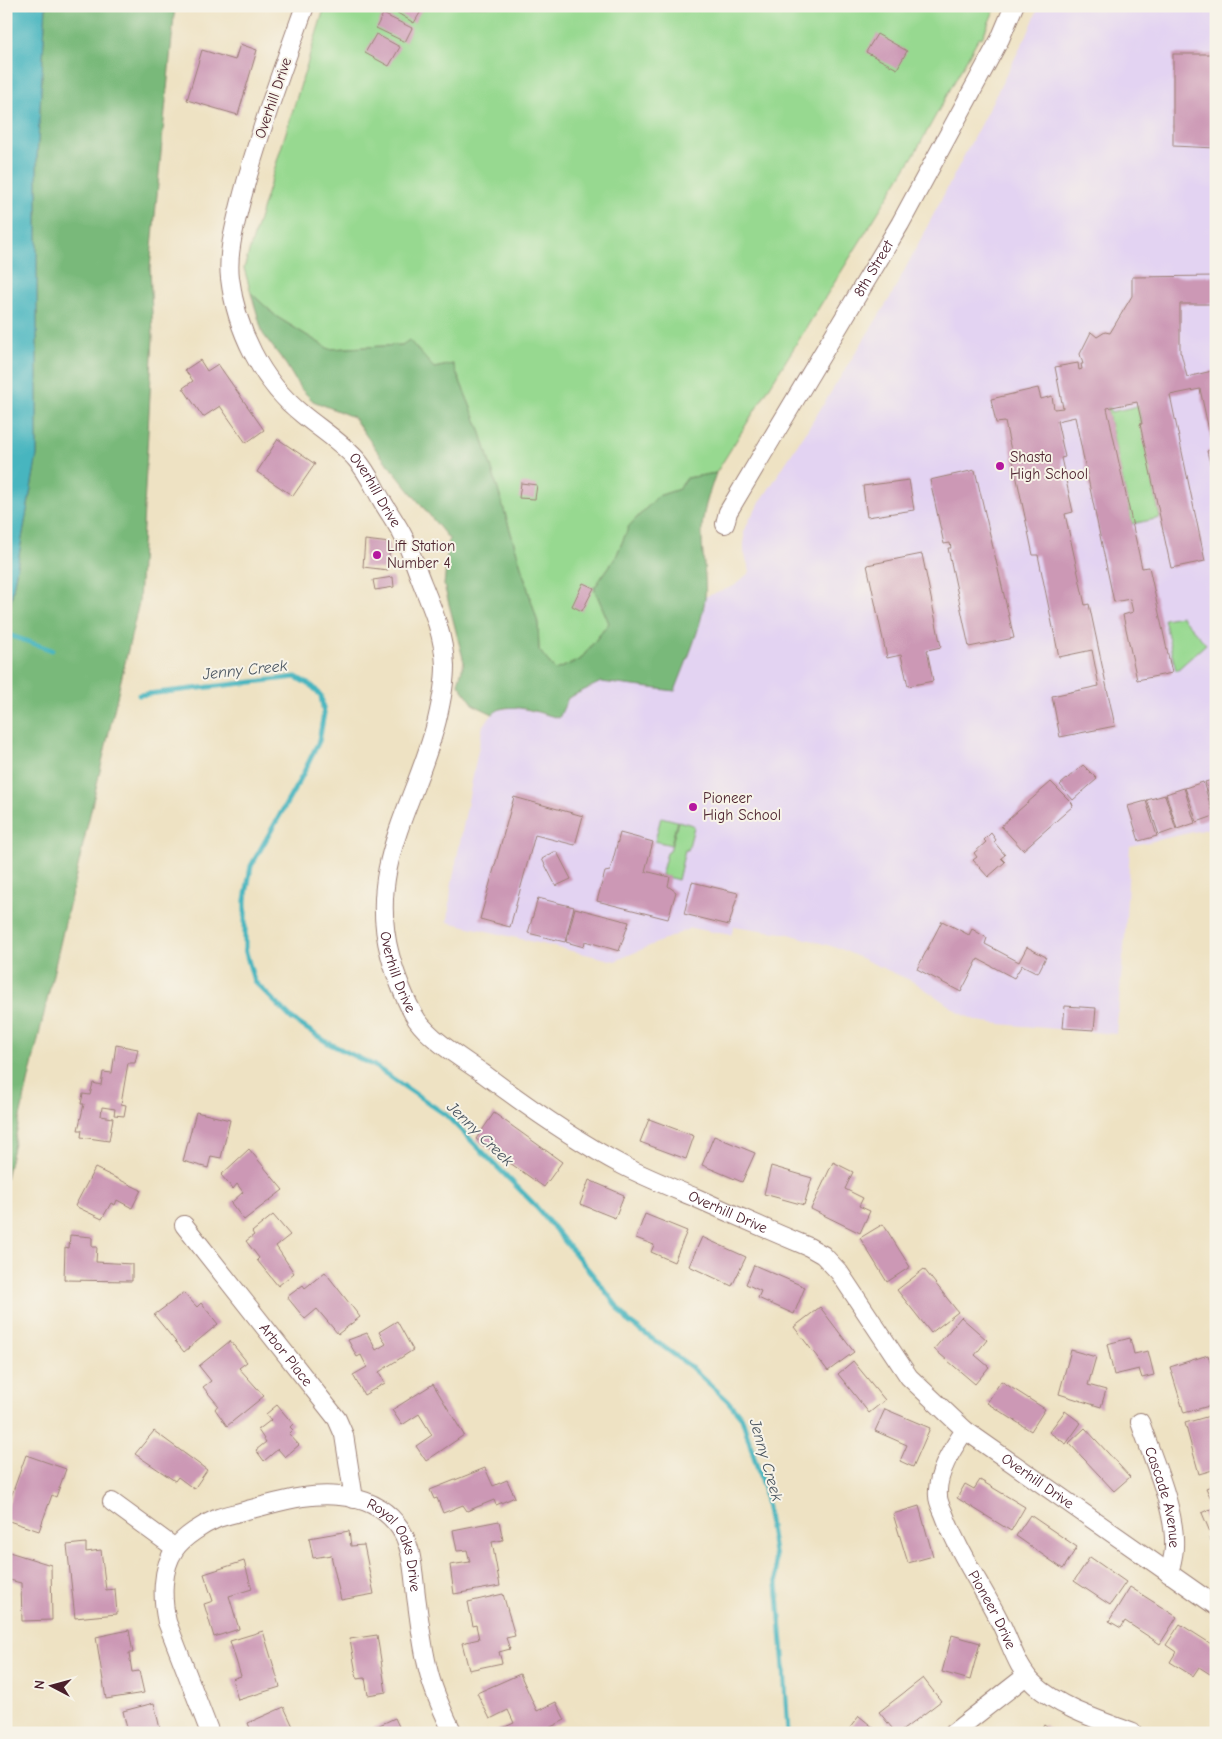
<svg xmlns="http://www.w3.org/2000/svg" width="1222" height="1739" viewBox="0 0 1222 1739" font-family="'Comic Neue',sans-serif">
<style>
.built{fill:#e3d3f2}
.green{fill:#97d990;stroke:#707c5e}
.forest{fill:#79b97a;stroke:#626c52}
.water{fill:#46b5bf;stroke:#486a75}
.lines{fill:none;stroke-linecap:round;stroke-linejoin:round}
.stream{stroke:#46b5bf;stroke-width:5}
.building{fill:#cc98b5}
.minor-casing{stroke:#9c8077;stroke-width:20}
.minor{stroke:#fff;stroke-width:18}
.poi-dot{fill:#b5179e;stroke:#f7f3e8;stroke-width:2}
.labels{text-anchor:middle;dominant-baseline:central;stroke-width:4;stroke-linejoin:round;paint-order:stroke}
.street-label{font-size:15px;fill:#4a1f2b;stroke:#f7f3e8}
.poi-label{font-size:15px;fill:#4a1f2b;stroke:#f7f3e8;text-anchor:start}
.water-label{font-size:16px;font-style:italic;fill:#49545f;stroke:#f7f3e8}
</style>
<rect width="100%" height="100%" fill="#f7f3e8"/>
<filter id="ink" filterUnits="userSpaceOnUse"><feTurbulence type="fractalNoise" baseFrequency=".02" numOctaves="2"/><feDisplacementMap in="SourceGraphic" scale="10" xChannelSelector="R" yChannelSelector="G"/><feConvolveMatrix kernelMatrix="1 2 1 2 8 2 1 2 1" color-interpolation-filters="sRGB"/></filter>
<filter id="wash" filterUnits="userSpaceOnUse"><feTurbulence type="fractalNoise" baseFrequency=".0096" numOctaves="4" result="noise"/><feDisplacementMap in="SourceGraphic" scale="20" xChannelSelector="R" yChannelSelector="G"/><feGaussianBlur stdDeviation="1.12" result="paint"/><feColorMatrix in="noise" values="0 0 0 0 0 0 0 0 0 0 0 0 0 0 0 0 0 1.4 0 .05"/><feComposite in="paint" operator="in"/></filter>
<g filter="url(#wash)">
<rect width="100%" height="100%" fill="#eee2c3"/>
<!-- built -->
<path class="built" d="M1039,6H1216V827L1130,846L1125,936L1116,1034L1000,1024L977,1021L960,1013L916,983L841,949L789,934L734,926L731,935L691,928L615,961L448,922L451,888L483,725L497,710L515,707L559,718L568,698L601,682L675,690L686,661L702,612L705,597L734,586L750,572L744,552V532L750,518L811,424L890,298L1029,31Z"/>
<!-- green -->
<path class="green" d="M325,6H996L982,38L979,37L915,153L716,473L687,478L679,489L658,496L629,526L616,557L594,588L609,623L580,660L555,670L539,650L538,623L480,430L453,364L434,368L402,345L329,349L277,317L251,293L244,268Z
M1138,406L1160,518L1132,524L1107,408H1110L1111,412Z
M1181,616L1206,644L1176,671L1164,619Z
M661,817L677,821L671,845L655,841Z
M678,821L693,825L694,827L688,850H685L678,880L661,875L667,853L670,851Z"/>
<!-- forest -->
<path class="forest" d="M46,6H175L150,268L153,337L139,602L6,1178V628L37,455V158Z
M251,293L277,317L329,349L402,345L409,340L434,368L453,364L480,430L538,623L539,650L555,670L580,660L609,623L594,588L616,557L629,526L658,496L679,489L687,478L716,473C709,494 701,515 702,537C702,557 707,578 705,599C701,629 686,662 675,691L601,682L568,698L559,718C542,714 506,699 493,714L474,705L458,683L464,662L444,585L449,539L378,452L353,417L313,401L300,388L285,363L263,334Z"/>
<!-- water -->
<path class="water" d="M6,6H46L37,158V455L6,628Z"/>
<g class="lines">
<!-- stream -->
<path class="stream" d="M6,634L52,650
M139,695L296,677L313,687L321,696L324,713L319,741L302,776L251,866L245,900V949L254,981L292,1019L328,1043L373,1065L446,1115L533,1203L597,1280L629,1322L690,1366L727,1400L742,1418L764,1489L775,1559L784,1668L788,1733"/>
</g>
<g id="blocks">
<!-- building -->
<path class="building" d="M386,6H424L414,23Z
M383,14L412,28L405,42L376,28Z
M376,34L400,47L389,66L365,53Z
M877,34L907,51L897,69L866,52Z
M240,44L257,50L238,115L187,100L202,50L235,60Z
M1173,54H1216V148L1173,146Z
M1216,276V304H1180V353H1181L1187,377L1216,370V487L1207,451L1213,449L1200,389L1170,395L1205,561L1171,568L1140,424H1142L1137,402L1107,408L1142,568L1149,567L1172,673L1137,680L1123,615L1133,612L1130,599L1114,602L1075,417L1057,421L1065,457L1061,458L1073,512L1065,514L1085,605L1089,604L1115,726L1060,737L1052,696L1099,686L1092,650L1059,657L1038,555H1033L1005,422L996,423L991,399L1038,388L1041,399L1052,396L1054,409L1063,408L1055,367L1078,363L1079,370L1082,369L1081,364H1083L1080,354L1091,332L1097,337L1105,332L1110,333L1132,296V277Z
M200,360L207,371L218,364L264,430L246,443L220,406L203,417L183,388L193,381L185,370Z
M278,439L315,464L293,496L257,472Z
M975,470L1014,638L969,647L948,548H951L950,543L944,544L930,480Z
M909,480L914,510L867,517L863,486Z
M521,483L537,485L535,499L519,498Z
M365,540L390,543L388,570L363,567Z
M922,554L941,647L927,650L933,681L908,686L901,655L887,658L867,565Z
M393,577L394,587L375,590L373,580Z
M583,583L594,588L582,611L572,606Z
M1083,765L1097,779L1073,800L1060,785Z
M1216,779V816H1215L1205,782Z
M1051,782L1072,803L1073,806L1023,850L1001,826Z
M1203,782L1214,816L1197,822L1185,788Z
M1184,788L1195,823L1177,829L1166,794Z
M1165,795L1176,829L1159,835L1147,800Z
M514,797L583,816L575,845L535,835L510,927L480,919Z
M1146,801L1157,836L1139,841L1128,806Z
M620,833L653,842L645,871L670,877L668,886L676,892L668,919L597,901L605,872L610,871Z
M991,833L996,840L994,842L1005,855L1001,858L1005,862L988,877L973,860L977,857L974,853L986,842L984,840Z
M554,852H557L571,879L556,886L542,859Z
M692,882L738,893L729,925L684,914Z
M538,898L574,907L565,942L528,933Z
M575,908L629,922L619,951L585,941L584,947L566,942Z
M942,921L969,935L972,929L987,938L985,944L1019,962L1027,947L1046,957L1038,973L1022,965L1014,978L978,959L961,992L917,969Z
M1065,1006L1096,1008L1094,1030L1063,1028Z
M116,1045L138,1049L135,1063H128L121,1104L126,1105L124,1116L114,1115L115,1109L102,1107L101,1116L113,1118L109,1141L81,1137L82,1130H78L84,1104H81L83,1094L90,1095L93,1083L101,1085L103,1072L112,1073Z
M196,1112L230,1120L221,1158L211,1156L208,1168L183,1161Z
M494,1113L562,1162L544,1187L476,1139Z
M649,1119L694,1136L686,1159L640,1142Z
M714,1136L755,1153L742,1182L702,1165Z
M249,1149L283,1190L244,1220L231,1203L243,1192L237,1184L233,1189L221,1175Z
M833,1162L853,1172L845,1189L863,1198L859,1206L870,1211L860,1233L811,1209Z
M771,1166L812,1178L804,1205L764,1194Z
M95,1168L141,1190L132,1208L117,1200L115,1205L111,1203L102,1219L75,1206Z
M589,1180L624,1195L615,1218L580,1204Z
M645,1214L687,1231L674,1262L651,1252L654,1245L636,1238Z
M273,1215L290,1235L276,1246L294,1273L278,1286L257,1260L259,1258L246,1241L254,1235L252,1232Z
M883,1224L910,1267L887,1282L860,1238Z
M70,1235L92,1237V1247H97L96,1262L132,1264V1281L64,1280L65,1247L69,1248Z
M702,1237L746,1257L732,1286L689,1266Z
M754,1265L805,1287L794,1314L758,1298L761,1291L746,1284Z
M924,1269L958,1312L931,1333L897,1290Z
M325,1272L360,1317L338,1334L317,1309L305,1319L287,1297L303,1285L305,1288Z
M184,1293L197,1307L201,1303L218,1324L184,1352L154,1315Z
M820,1307L854,1352L828,1371L794,1327Z
M961,1317L987,1340L975,1355L989,1367L975,1384L934,1349Z
M397,1321L413,1350L379,1372L385,1383L364,1395L353,1375L367,1367L361,1355L357,1357L348,1340L367,1333L376,1350L386,1344L379,1332Z
M1130,1338L1134,1354L1148,1351L1154,1375L1142,1378L1139,1369L1114,1375L1107,1344Z
M230,1341L247,1362L239,1368L264,1396L227,1426L215,1409L218,1405L203,1387L211,1381L199,1366Z
M1071,1350L1096,1357L1088,1385L1106,1390L1101,1407L1059,1394Z
M1208,1355L1216,1381V1404L1184,1413L1170,1367Z
M853,1361L885,1400L869,1413L838,1374Z
M1001,1381L1045,1409L1031,1431L987,1403Z
M433,1384L464,1435L426,1461L416,1446L432,1435L419,1414L402,1425L392,1410Z
M277,1405L293,1424L290,1427L293,1430L289,1434L299,1445L285,1457L278,1449L264,1461L256,1450L266,1442L258,1430L271,1420L266,1414Z
M885,1409L930,1428L913,1467L900,1461L907,1445L875,1431Z
M1065,1411L1081,1423L1066,1444L1049,1432Z
M1213,1415L1216,1427V1469L1199,1474L1185,1423Z
M1085,1428L1130,1477L1114,1491L1069,1443Z
M154,1431L207,1470L194,1489L178,1477L175,1481L135,1454Z
M26,1455L66,1469L56,1497L52,1495L39,1531L6,1520V1511Z
M485,1468L493,1486L507,1480L515,1497L496,1505L494,1500L467,1511L463,1505L443,1513L437,1498L434,1499L430,1490Z
M980,1480L1025,1507L1011,1531L957,1498L965,1484L974,1489Z
M1216,1484V1530L1210,1532L1202,1513L1215,1507L1206,1488Z
M919,1506L933,1556L908,1563L893,1514Z
M1030,1515L1077,1547L1063,1569L1016,1536Z
M499,1521L503,1540L492,1542L500,1586L454,1594L450,1565L470,1562L467,1550L457,1551L453,1530Z
M349,1531L351,1546L364,1545L374,1594L341,1600L331,1555L313,1558L309,1538Z
M1216,1536V1553L1210,1538Z
M86,1543V1552L101,1550L106,1590L115,1589L117,1614L75,1618L67,1545Z
M6,1551L51,1565L52,1620L22,1621L21,1583L6,1579Z
M1090,1557L1126,1582L1110,1605L1074,1581Z
M244,1561L252,1589L229,1596L239,1629L214,1637L204,1604L213,1601L204,1574Z
M1130,1587L1177,1617L1160,1644L1125,1621L1121,1628L1109,1621Z
M503,1594L515,1636L506,1638L510,1649L499,1652L502,1663L469,1670L462,1643L479,1639L476,1625L473,1626L468,1602Z
M1180,1624L1216,1647V1665L1210,1674L1199,1667L1193,1676L1170,1662L1176,1652L1166,1645Z
M129,1630L133,1653H129L132,1672L139,1671L144,1693L106,1699L96,1637Z
M263,1631L280,1687L238,1700L232,1679L241,1676L230,1641Z
M377,1635L386,1692L368,1695L365,1678L357,1679L350,1639Z
M952,1635L980,1643L970,1680L942,1672Z
M520,1674L537,1711L556,1702L565,1720L539,1733H496V1731L514,1723L508,1710L490,1719L477,1693Z
M923,1678L941,1701L899,1733H896L879,1712Z
M154,1703L161,1733H128L123,1711Z
M284,1707L296,1733H252L248,1723Z
M859,1716L880,1733H846Z
M395,1718L402,1733H362Z
M1044,1725L1055,1733H1039Z"/>
</g>
</g>
<g filter="url(#ink)">
<use href="#blocks" fill-opacity="0" stroke="#9c8077" stroke-width="1"/>
<g class="lines">
<!-- minor casing -->
<g class="minor-casing">
<g id="minor">
<path id="s1" d="M305,6C282,70 258,135 241,201C235,225 227,253 230,278C236,329 261,381 302,414C320,429 340,441 356,459C367,471 373,485 381,499C387,510 395,521 401,532C410,548 415,566 422,583C433,610 444,636 445,666C445,684 441,703 437,720C417,802 366,865 390,955C395,974 406,1003 417,1020C432,1041 463,1059 484,1074C528,1107 573,1139 622,1165C645,1177 670,1187 694,1197C732,1214 771,1231 809,1247L823,1255L839,1272L909,1377L965,1430L1216,1606"/>
<path id="s2" d="M725,524L728,512L900,224L1000,39L1014,6"/>
<path id="s3" d="M184,1225L337,1419L344,1435L354,1499"/>
<path id="s4" d="M1140,1422C1152,1457 1176,1510 1174,1547C1174,1555 1171,1565 1169,1574"/>
<path id="s5" d="M965,1430C953,1448 936,1473 938,1496C938,1502 942,1509 944,1514C958,1552 982,1586 1000,1622C1011,1643 1017,1669 1035,1685C1060,1708 1102,1721 1133,1733"/>
<path d="M112,1502L175,1548"/>
<path id="s6" d="M210,1733L167,1622C162,1599 161,1569 175,1549C183,1537 204,1524 218,1518C227,1515 237,1513 247,1510C277,1503 308,1492 340,1496C361,1498 382,1506 396,1523C414,1543 413,1578 417,1603C420,1626 423,1651 429,1673C434,1694 444,1714 453,1733"/>
<path d="M953,1733L1026,1676"/>
</g>
</g>
<!-- minor -->
<use href="#minor" class="minor"/>
</g>
</g>
<!-- markers -->
<g class="poi-dot">
<circle cx="1000" cy="466" r="5"/>
<circle cx="377" cy="555" r="5"/>
<circle cx="693" cy="807" r="5"/>
</g>
<g class="labels">
<!-- street labels -->
<g class="street-label">
<text transform="translate(273 98) rotate(-71)">Overhill Drive</text>
<text stroke="none"><textPath href="#s2" startOffset="296">8th Street</textPath></text>
<text stroke="none"><textPath href="#s1" startOffset="548">Overhill Drive</textPath></text>
<text stroke="none"><textPath href="#s1" startOffset="1056">Overhill Drive</textPath></text>
<text stroke="none"><textPath href="#s1" startOffset="1476">Overhill Drive</textPath></text>
<text stroke="none"><textPath href="#s3" startOffset="165">Arbor Place</textPath></text>
<text stroke="none"><textPath href="#s1" startOffset="1896">Overhill Drive</textPath></text>
<text stroke="none"><textPath href="#s4" startOffset="79">Cascade Avenue</textPath></text>
<text stroke="none"><textPath href="#s6" startOffset="455">Royal Oaks Drive</textPath></text>
<text stroke="none"><textPath href="#s5" startOffset="199">Pioneer Drive</textPath></text>
</g>
<!-- poi labels -->
<g class="poi-label">
<text x="1010" y="457">Shasta<tspan x="1010" dy="17">High School</tspan></text>
<text x="387" y="546">Lift Station<tspan x="387" dy="17">Number 4</tspan></text>
<text x="703" y="798">Pioneer<tspan x="703" dy="17">High School</tspan></text>
</g>
<!-- water labels -->
<g class="water-label">
<text transform="translate(245 670) rotate(-6)">Jenny Creek</text>
<text transform="translate(480 1134) rotate(44)">Jenny Creek</text>
<text transform="translate(766 1460) rotate(74)">Jenny Creek</text>
</g>
</g>
<!-- margin -->
<rect width="1222" height="1739" fill="none" stroke="#f7f3e8" stroke-width="25"/>
<!-- north arrow -->
<g transform="translate(52 1686) rotate(276)" stroke="#f7f3e8" stroke-width="4" paint-order="stroke">
<path d="M0-4L9 19L0 12L-9 19Z" fill="#4a1f2b"/>
<text y="-8" font-size="14" font-weight="bold" text-anchor="middle" fill="#4a1f2b">N</text>
</g>
</svg>
